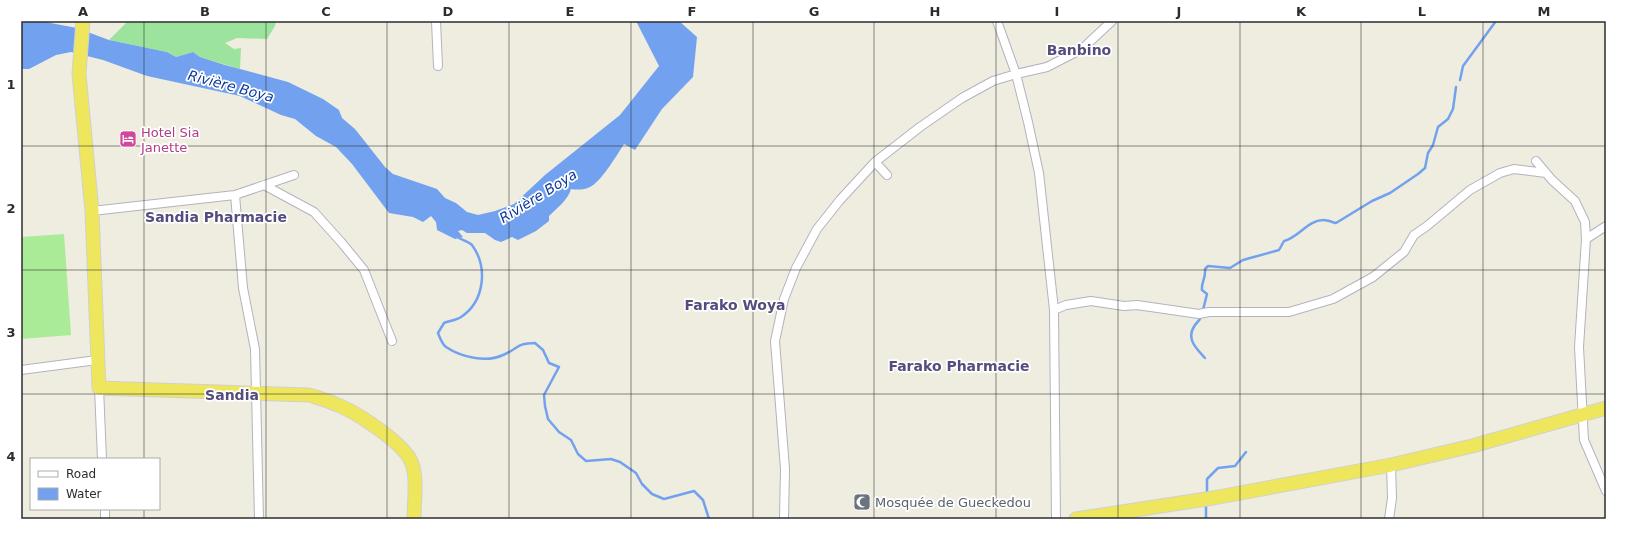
<svg xmlns="http://www.w3.org/2000/svg" width="1627" height="540" viewBox="0 0 1627 540" font-family="'DejaVu Sans',sans-serif">
<style>
.grass{fill:#9ce49d}
.pitch{fill:#aaeb97}
.water{fill:#72a2ef}
.lines{fill:none;stroke-linecap:round;stroke-linejoin:round}
.stream{stroke:#72a2ef;stroke-width:2.5}
.minor-casing{stroke:#b5b2c0;stroke-width:10}
.trunk-casing{stroke:#d1d1d1;stroke-width:15}
.minor{stroke:#fff;stroke-width:8}
.trunk{stroke:#eee65d;stroke-width:13}
.grid{fill:none;stroke:#2c2c2c;stroke-width:1;stroke-opacity:0.55}
.labels{text-anchor:middle;dominant-baseline:central;stroke-width:3.5;stroke-linejoin:round;paint-order:stroke}
.hotel-label{font-size:13px;fill:#b23c85;stroke:#fff;text-anchor:start}
.worship-label{font-size:13px;fill:#5b616d;stroke:#fff;text-anchor:start}
.neighbourhood-label{font-size:14px;font-weight:bold;fill:#554c7e;stroke:#fff}
.water-label{font-size:14px;font-style:italic;fill:#0d399f;stroke:#fff}
.neatline{fill:none;stroke:#2c2c2c;stroke-width:1.5}
.grid-label{font-size:13px;text-anchor:middle;font-weight:bold;fill:#2c2c2c}
</style>
<rect width="100%" height="100%" fill="#eeeddf"/>
<!-- grass -->
<path class="grass" d="M128,21H276L275,26L267,39L237,38L225,43L234,49L241,48L240,69L200,57L193,52L176,57L167,52L109,40Z"/>
<!-- pitch -->
<path class="pitch" d="M64,234L71,335L21,339V237Z"/>
<!-- water -->
<path class="water" d="M21,21H40L77,28L109,40L167,52L176,57L193,52L200,57L225,65L288,82L323,99L339,110L342,118L355,129L385,167L393,174L437,189L445,198L456,203L467,212L478,215L495,211L514,204L545,175L620,115L659,66L636,21H679L697,37L693,77L662,109L635,150L624,144C617,155 601,182 590,187C584,190 577,190 571,189C568,200 557,208 549,216V221L536,231L518,240L512,237L501,242L495,240L485,233H467L462,230L458,231L463,237L455,239L437,230L436,222L431,216L423,222L413,217L389,213L352,164L336,147L316,136L295,119L281,115L240,96L147,76L103,60L71,52L56,55L29,69H21Z"/>
<g class="lines">
<!-- stream -->
<path class="stream" d="M1460,80L1463,66L1496,21
M456,236C461,240 468,241 472,245C488,267 485,301 461,317C457,320 449,321 444,323L438,333C440,338 442,344 446,347C461,357 486,363 503,355C518,349 516,343 535,343L543,350L549,363L559,367L544,395L545,406L548,419L559,432L571,440L578,454L586,461L611,459L620,462L636,473L642,484L652,494L664,499L694,491L703,500L709,519
M1203,310L1207,294L1202,290C1201,282 1206,279 1205,269L1208,266L1230,268L1243,260L1279,250L1284,241C1298,238 1308,220 1323,220C1327,220 1332,222 1336,223L1372,201L1390,193L1418,174L1425,168L1428,153L1433,145L1438,127L1448,119L1453,109L1456,87
M1202,315C1200,320 1198,322 1195,325C1185,339 1197,349 1205,358
M1207,494V479L1218,468L1235,466L1246,452
M1206,519V503"/>
<!-- minor casing -->
<g class="minor-casing">
<path id="minor" d="M436,21L438,66
M997,21L1016,74L1028,122L1039,173L1054,310L1056,519
M1536,161L1552,180L1575,201L1585,222L1586,239L1579,347L1584,440L1606,491
M875,162L887,175
M264,185L314,212L341,242L364,270L392,341
M235,195L243,288L255,349L259,519
M92,211L235,195L294,175
M1586,239L1606,226
M1054,310L1066,305L1091,301L1124,306L1137,305L1199,314L1209,312H1289L1333,299L1373,277L1404,252L1414,235L1427,226L1470,190L1500,173L1514,169L1546,173
M21,370L97,360
M99,388L102,459
M105,509V519
M784,519L785,469L775,341L784,299L796,268L817,229L840,200L875,162L920,127L962,98L993,81L1016,74L1047,67L1082,49L1112,21
M1389,519L1392,498L1391,465"/>
</g>
<!-- trunk casing -->
<g class="trunk-casing">
<path id="trunk" d="M83,21L79,74L92,211L99,388L309,395C318,398 327,400 335,404C355,411 402,442 411,461C418,477 414,501 414,519
M1076,519L1213,498L1391,465L1472,446L1606,408"/>
</g>
<!-- minor -->
<use href="#minor" class="minor"/>
<!-- trunk -->
<use href="#trunk" class="trunk"/>
</g>
<!-- grid -->
<path class="grid" d="M144,21V459M266,21V519M387,21V519M509,21V519M631,21V519M753,21V519M874,21V519M996,21V519M1118,21V519M1240,21V519M1361,21V519M1483,21V519M21,146H1606M21,270H1606M21,394H1606M144,509V519"/>
<!-- icons -->
<defs>
<g id="hotel-square" transform="scale(0.9)"><rect x="-9" y="-9" width="18" height="18" rx="4" fill="#d1479c" stroke="#fff"/><path d="M-6-4.5h1.5V1H6V5H4.5V3h-9V5H-6ZM-4 0a1.8 1.8 0 1 1 3.6 0ZM.5 0V-2.5h3Q6-2.5 6 0Z" fill="#fff"/></g>
<g id="mosque-square" transform="scale(0.9)"><rect x="-9" y="-9" width="18" height="18" rx="4" fill="#6b7280" stroke="#fff"/><path d="M3.5-4.9A6 6 0 1 0 3.5 4.9A5 5 0 1 1 3.5-4.9Z" fill="#fff"/></g>
</defs>
<g fill-rule="evenodd">
<use href="#hotel-square" x="128" y="139"/>
<use href="#mosque-square" x="862" y="502"/>
</g>
<g class="labels">
<!-- hotel labels -->
<g class="hotel-label">
<text x="141" y="132">Hotel Sia<tspan x="141" dy="15">Janette</tspan></text>
</g>
<!-- worship labels -->
<g class="worship-label">
<text x="875" y="502">Mosquée de Gueckedou</text>
</g>
<!-- neighbourhood labels -->
<g class="neighbourhood-label">
<text x="1079" y="50">Banbino</text>
<text x="216" y="217">Sandia Pharmacie</text>
<text x="735" y="305">Farako Woya</text>
<text x="959" y="366">Farako Pharmacie</text>
<text x="232" y="395">Sandia</text>
</g>
<!-- water labels -->
<g class="water-label">
<text transform="translate(231 86) rotate(15)">Rivière Boya</text>
<text transform="translate(538 196) rotate(-32)">Rivière Boya</text>
</g>
</g>
<!-- border -->
<rect width="1627" height="540" fill="none" stroke="#ffffff" stroke-width="44"/>
<!-- legend -->
<rect x="30" y="458" width="130" height="52" fill="#ffffff" stroke="#ababab"/>
<rect x="38" y="471" width="20" height="6" fill="#ffffff" stroke="#ababab"/>
<text x="66" y="478" font-size="12" fill="#2c2c2c">Road</text>
<rect x="38" y="488" width="20" height="12" fill="#72a2ef" stroke="#ababab"/>
<text x="66" y="498" font-size="12" fill="#2c2c2c">Water</text>
<rect x="22" y="22" width="1583" height="496" class="neatline"/>
<g class="grid-label">
<text x="83" y="16">A</text>
<text x="205" y="16">B</text>
<text x="326" y="16">C</text>
<text x="448" y="16">D</text>
<text x="570" y="16">E</text>
<text x="692" y="16">F</text>
<text x="814" y="16">G</text>
<text x="935" y="16">H</text>
<text x="1057" y="16">I</text>
<text x="1179" y="16">J</text>
<text x="1301" y="16">K</text>
<text x="1422" y="16">L</text>
<text x="1544" y="16">M</text>
<text x="11" y="89">1</text>
<text x="11" y="213">2</text>
<text x="11" y="337">3</text>
<text x="11" y="461">4</text>
</g>
</svg>
